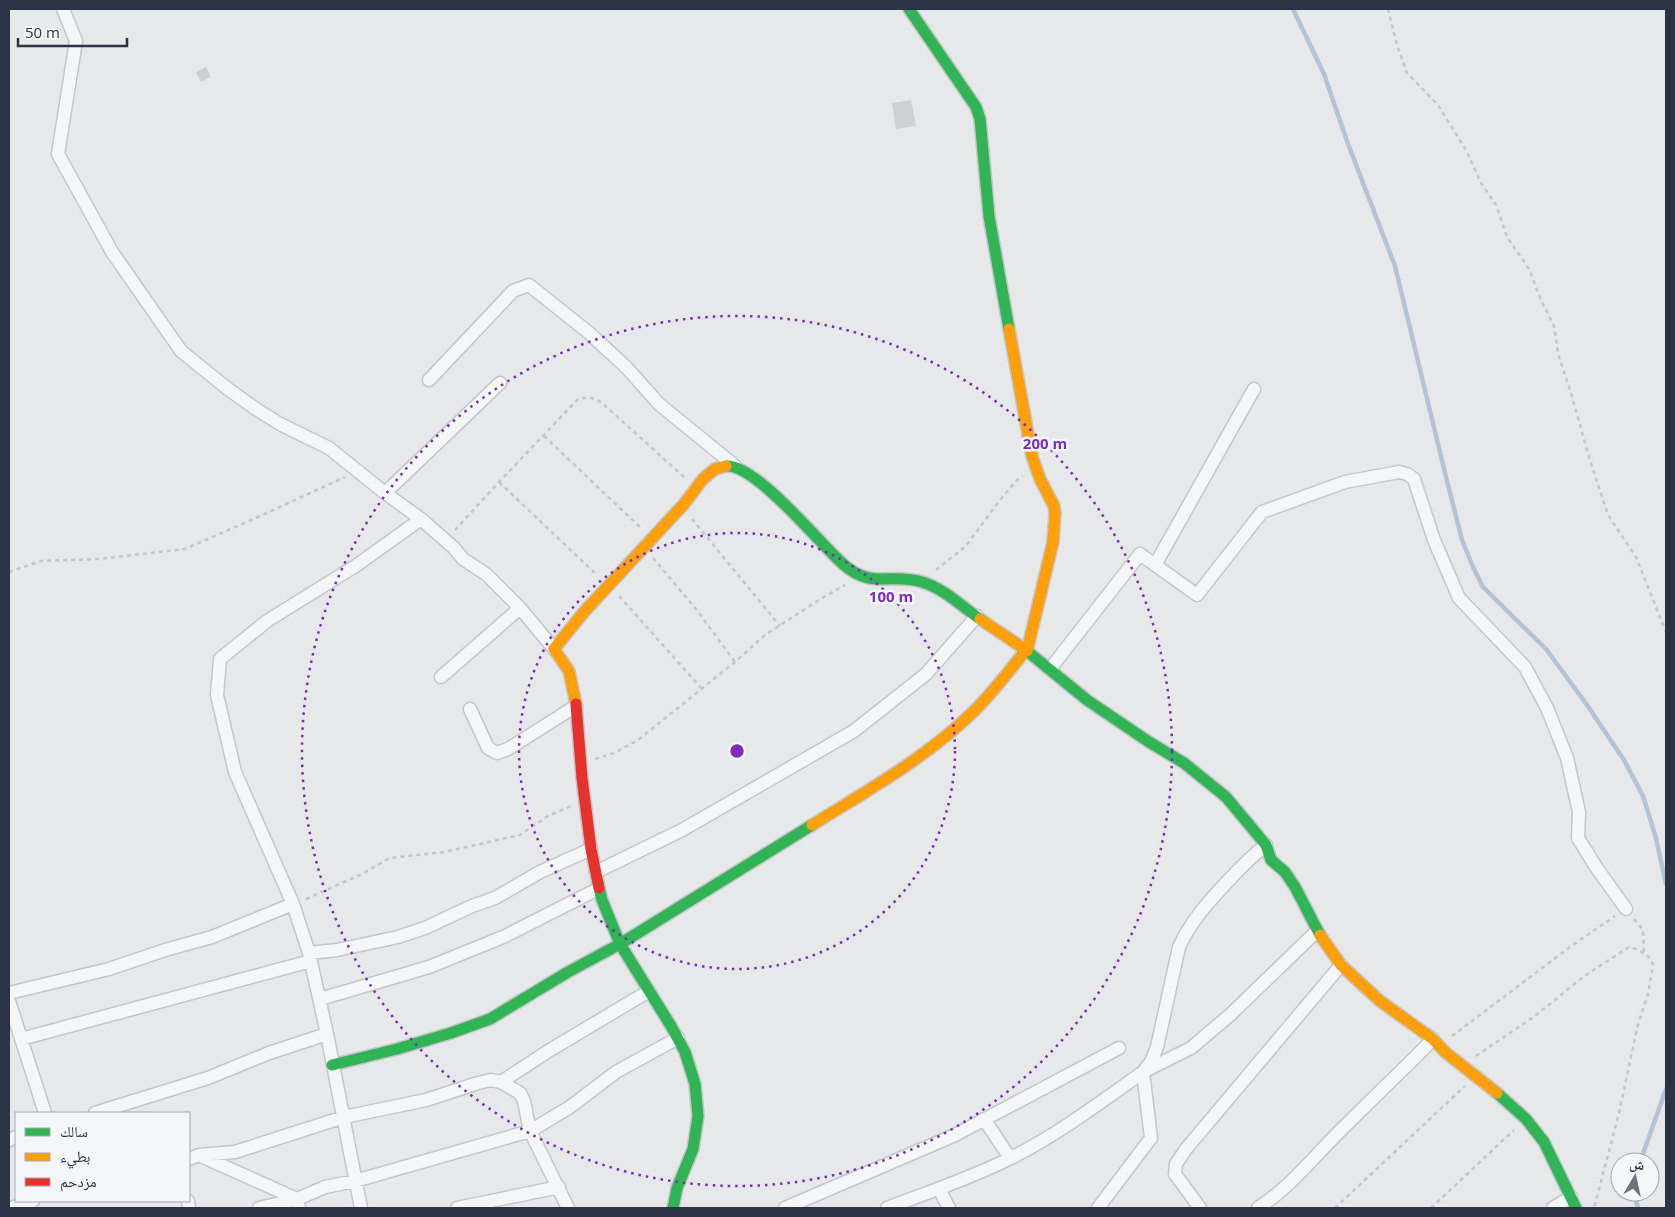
<svg xmlns="http://www.w3.org/2000/svg" width="1675" height="1217" viewBox="0 0 1675 1217" font-family="'Open Sans','Noto Naskh Arabic',sans-serif">
<style>
.lines{fill:none;stroke-linecap:round;stroke-linejoin:round}
.stream{stroke:#b4c4d4;stroke-width:4.5}
.building{fill:#ced0d2}
.street-casing{stroke:#c4c6c8;stroke-width:15}
.fast-casing{stroke:#c4c6c8;stroke-width:14}
.slow-casing{stroke:#c4c6c8;stroke-width:14}
.jam-casing{stroke:#c4c6c8;stroke-width:14}
.path{stroke:#c5c6ca;stroke-width:2.5;stroke-dasharray:4 4;stroke-linecap:butt}
.street{stroke:#f5f6f7;stroke-width:12}
.fast{stroke:#30b455;stroke-width:11}
.slow{stroke:#ff9f0a;stroke-width:11}
.jam{stroke:#e5322d;stroke-width:11}
.ring{fill:none;stroke:#7b2cbf;stroke-width:2.5;stroke-dasharray:2.5 5}
.centre{fill:#7b2cbf;stroke:#f4f6f9;stroke-width:2.5}
.ring-label{font-size:15px;text-anchor:middle;font-weight:bold;fill:#7b2cbf;stroke:#f4f6f9;stroke-width:5;stroke-linejoin:round;paint-order:stroke}
</style>
<rect width="100%" height="100%" fill="#e6e8ea"/>
<g class="lines">
<!-- stream -->
<path class="stream" d="M1293,9L1324,74L1348,144L1395,266L1446,477L1462,540L1473,567L1483,587L1546,649L1587,705L1624,760L1643,796L1656,838L1666,884
M1640,1162L1666,1089
M1636,1192V1200L1638,1208"/>
</g>
<!-- building -->
<path class="building" d="M206,67L211,77L201,82L196,72Z
M911,100L916,126L896,129L892,103Z"/>
<g class="lines">
<!-- street casing -->
<g class="street-casing">
<path id="street" d="M63,9L76,41L58,154L112,252L181,351L228,389L256,409L280,424L329,448L385,493L421,519L454,548L463,559L486,574L520,608L554,649
M429,380L513,291L529,285L588,332L626,367L659,404L735,466
M385,493L500,383
M1155,565L1254,389
M1050,669L1140,554L1197,595L1262,512L1345,482L1399,472L1407,474L1414,479L1434,540L1459,598L1525,667L1547,708L1567,758L1579,812L1578,838L1596,867L1626,909
M441,677L520,608
M470,709L488,748L497,753L508,749L576,706
M596,872L682,830L854,731L926,674L977,616
M309,953L337,950L398,937L425,928L472,906L495,898L540,872L591,849
M9,993L109,969L165,950L212,937L293,904
M320,999L429,967L503,937L598,889
M9,1001L45,1113
M21,1039L311,961
M501,1082L550,1050L649,991
M95,1113L208,1078L269,1053L327,1034
M984,1119L1010,1158
M9,1140L16,1137
M201,1156L297,1199L299,1208
M189,1159L199,1155L235,1152L344,1117L426,1100L478,1083L491,1080L501,1082L520,1093L524,1101L530,1131L568,1208
M939,1189L949,1208
M188,1201L189,1208
M11,1208L33,1201
M259,1208L297,1199L325,1187L355,1181L530,1131L570,1107L616,1072L678,1038
M361,1208L327,1034L309,953L293,904L235,772L217,695L220,659L267,621L357,565L421,519
M457,1208L559,1187
M785,1208L955,1135L1119,1048
M887,1208C929,1192 971,1178 1011,1158C1058,1134 1101,1102 1143,1072L1151,1062L1157,1047L1179,947C1191,921 1209,901 1228,881C1240,868 1252,856 1266,845
M1098,1208L1151,1138L1143,1072L1191,1048L1230,1015L1317,931
M1200,1208L1175,1174L1176,1164L1186,1149L1341,965
M1258,1208C1292,1186 1316,1154 1345,1126C1374,1097 1404,1069 1433,1039
M1553,1208L1571,1197"/>
</g>
<!-- fast casing -->
<g class="fast-casing">
<path id="fast" d="M909,9L976,107L980,119L989,216L1009,329
M726,466C756,464 820,544 843,564C872,590 890,572 922,582C945,589 961,606 980,619
M1027,651L1087,700L1149,742L1184,763L1226,797L1266,845L1271,860L1285,872L1295,887L1320,935
M599,888L602,900L620,944L671,1026L685,1052L695,1084L698,1116L693,1149L677,1188L673,1208
M332,1065L397,1049L451,1033L490,1019L568,972L620,944L812,825
M1497,1093L1526,1119L1544,1142L1576,1208"/>
</g>
<!-- slow casing -->
<g class="slow-casing">
<path id="slow" d="M1009,329L1032,456L1040,479L1054,506L1055,513L1053,542L1027,651
M576,704L569,671L554,649L584,612L684,504L703,479L715,469L726,466
M812,825C867,791 925,758 971,714C992,694 1008,672 1026,650L980,619
M1320,935L1341,965L1380,1001L1433,1039L1445,1052L1497,1093"/>
</g>
<!-- jam casing -->
<g class="jam-casing">
<path id="jam" d="M576,704L582,778L591,849L599,888"/>
</g>
<!-- path -->
<path class="path" d="M1388,9L1397,45L1407,73L1438,105L1466,150L1481,183L1496,205L1507,237L1529,269L1541,300L1554,326L1558,354L1571,393L1589,457L1608,515L1636,557L1666,632
M544,436L641,528
M499,482L597,575
M692,519L780,626
M455,530L499,482L579,398H592L601,402L685,478
M653,558L696,609L735,662
M936,570L966,546L1000,500L1016,481L1023,476
M9,572L40,561L98,559L185,549L258,517L345,477
M619,596L701,688
M595,759L614,753L638,740L735,662L765,635L819,600L845,585
M306,899L362,874L390,858L444,852L520,835L548,816L571,806
M1634,919L1643,930L1644,953
M1452,1036L1570,947L1615,916
M1476,1056L1535,1016L1583,977L1629,947L1639,950L1650,958L1653,965L1648,994L1638,1024L1619,1113L1594,1208
M1335,1208L1465,1086
M1431,1208L1514,1130"/>
<!-- street -->
<use href="#street" class="street"/>
<!-- fast -->
<use href="#fast" class="fast"/>
<!-- slow -->
<use href="#slow" class="slow"/>
<!-- jam -->
<use href="#jam" class="jam"/>
</g>
<!-- distance rings -->
<g class="ring">
<circle cx="737" cy="751" r="218"/>
<circle cx="737" cy="751" r="435"/>
</g>
<circle cx="737" cy="751" r="8" class="centre"/>
<g class="ring-label">
<text x="1045" y="449">200 m</text>
<text x="891" y="602">100 m</text>
</g>
<!-- border -->
<rect width="1675" height="1217" fill="none" stroke="#2b3444" stroke-width="20"/>
<!-- legend -->
<rect x="15" y="1112" width="175" height="90" fill="#f4f6f9" stroke="#a4a8b1"/>
<rect x="25" y="1128" width="25" height="8" fill="#30b455" stroke="#a4a8b1"/>
<text x="60" y="1137" font-size="15" fill="#2b3444">سالك</text>
<rect x="25" y="1153" width="25" height="8" fill="#ff9f0a" stroke="#a4a8b1"/>
<text x="60" y="1162" font-size="15" fill="#2b3444">بطيء</text>
<rect x="25" y="1178" width="25" height="8" fill="#e5322d" stroke="#a4a8b1"/>
<text x="60" y="1187" font-size="15" fill="#2b3444">مزدحم</text>
<!-- north arrow -->
<g transform="translate(1635 1177) rotate(9)"><circle r="24" fill="#f4f6f9" stroke="#a4a8b1"/>
<path d="M0-4L9 19L0 12L-9 19Z" fill="#6c737e"/>
<text y="-8" font-size="14" font-weight="bold" text-anchor="middle" fill="#2b3444">ش</text>
</g>
<!-- scale -->
<path d="M18 38v8h109v-8" fill="none" stroke="#2b3444" stroke-width="2.5"/>
<text x="25" y="38" font-size="15" fill="#2b3444" stroke="#f4f6f9" stroke-width="4" paint-order="stroke">50 m</text>
</svg>
